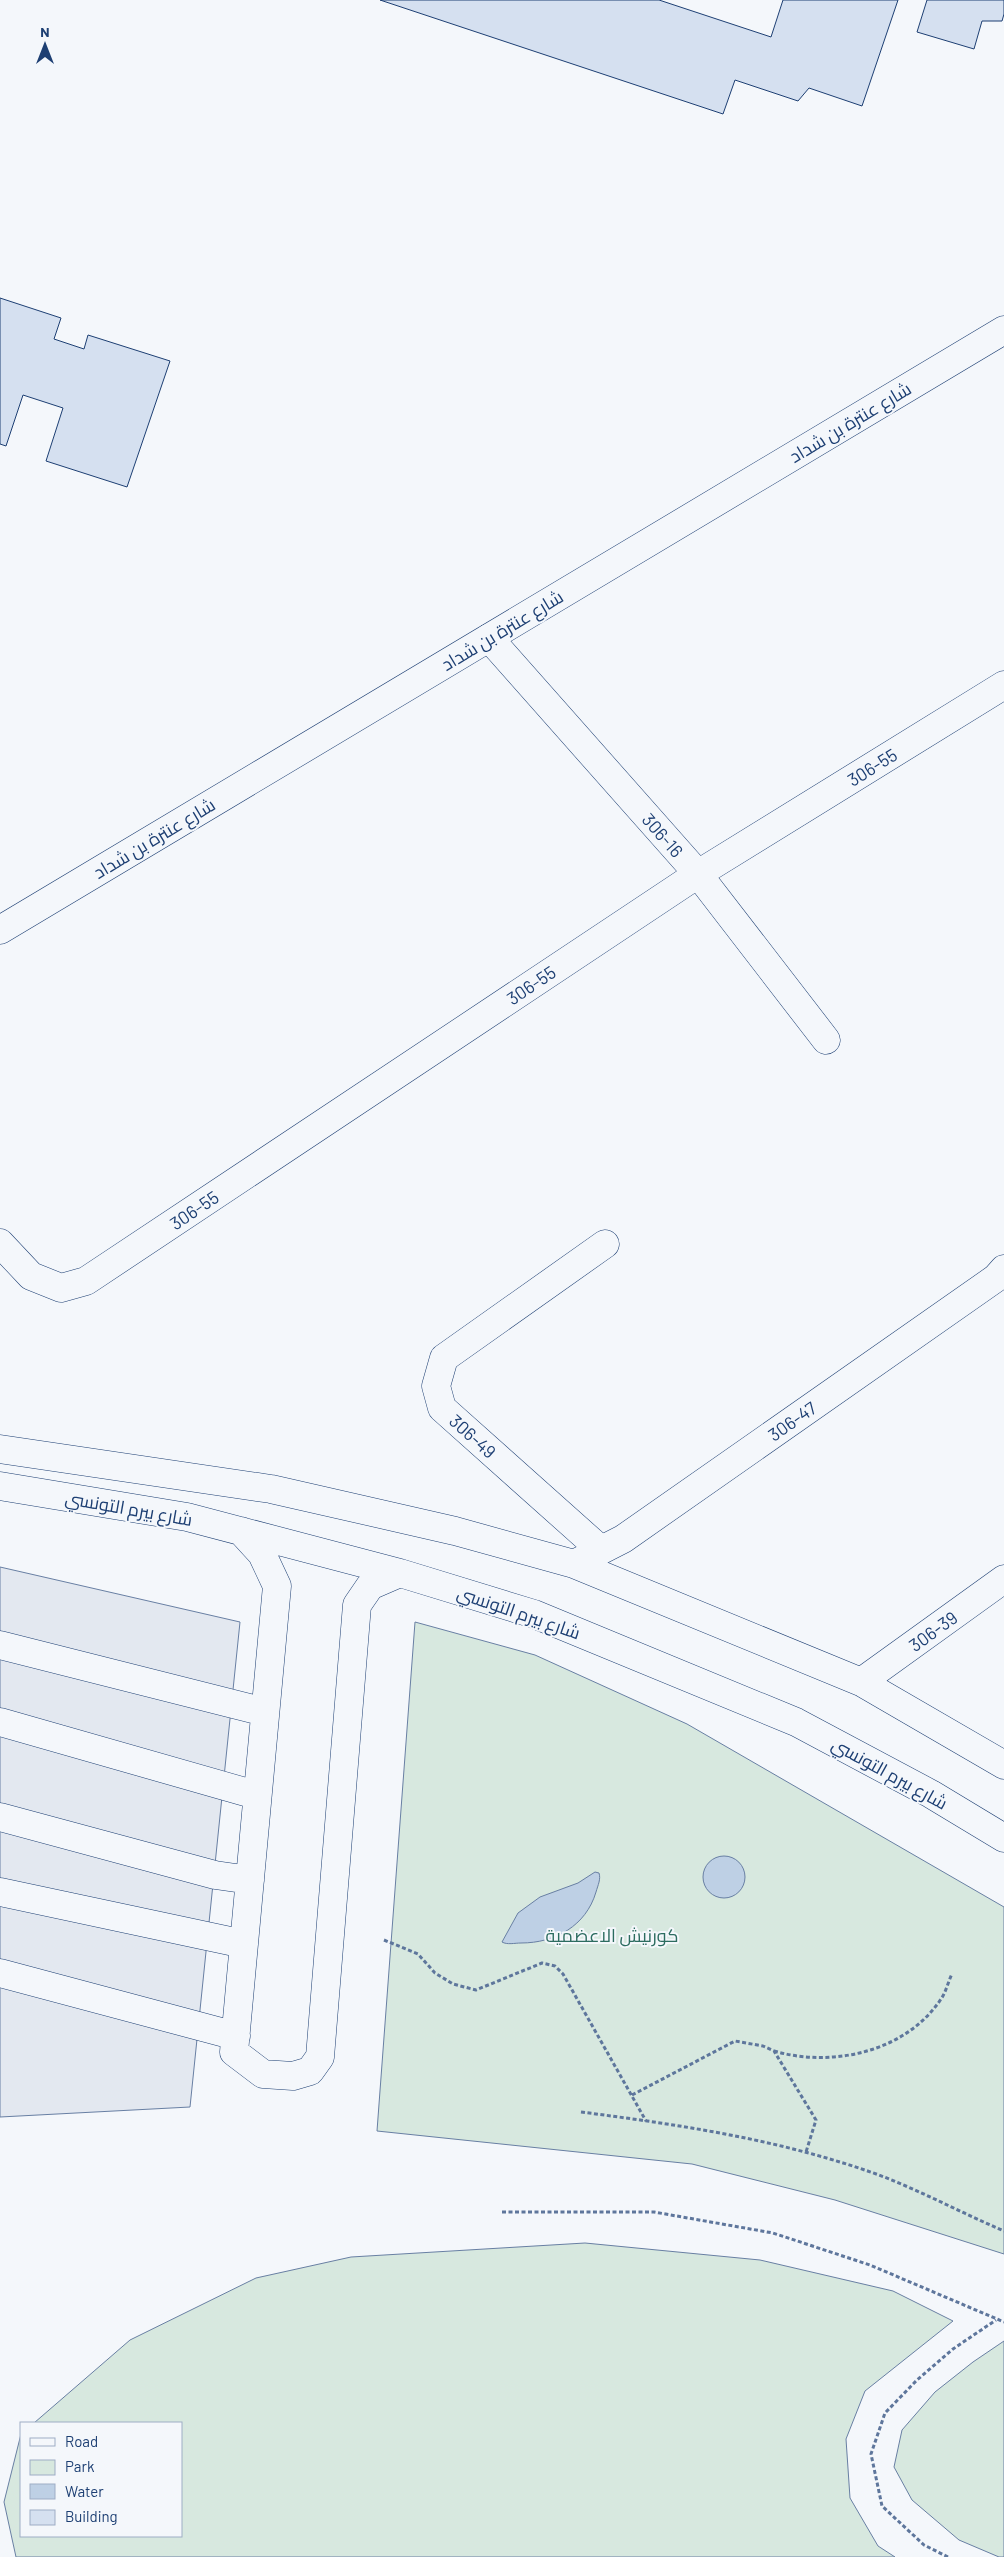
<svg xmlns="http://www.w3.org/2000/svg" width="1004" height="2557" viewBox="0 0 1004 2557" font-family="Barlow,Cairo,sans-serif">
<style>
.green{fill:#d7e8df;stroke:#687fa3}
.parking{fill:#e3e8f0;stroke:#687fa3}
.water{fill:#bed0e5;stroke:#687fa3}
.building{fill:#d5e0f0;stroke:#1d3f73}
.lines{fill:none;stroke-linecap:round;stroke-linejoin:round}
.minor-casing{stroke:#1d3f73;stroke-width:29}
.major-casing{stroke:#1d3f73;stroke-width:29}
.path{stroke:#5e769c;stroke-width:3;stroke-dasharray:4 2.5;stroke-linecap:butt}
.minor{stroke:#f4f7fb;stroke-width:28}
.major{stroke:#f4f7fb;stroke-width:28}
.labels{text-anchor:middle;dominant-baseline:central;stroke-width:4;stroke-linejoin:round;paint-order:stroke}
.street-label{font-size:18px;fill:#1d3f73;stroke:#f4f7fb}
.park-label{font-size:18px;fill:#2c6c60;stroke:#f4f7fb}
</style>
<rect width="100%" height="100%" fill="#f4f7fb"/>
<!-- green -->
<path class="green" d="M415,1622L535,1655L687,1724L1004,1907V2254L835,2200L692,2164L377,2131Z
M585,2243L760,2260L893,2291L953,2321L865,2391L846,2439L850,2498L878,2546L895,2557H16L4,2502L21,2434V2536H181V2423H34L130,2340L256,2278L351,2257Z
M1004,2341V2557H999L959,2540L912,2500L894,2467L902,2430L935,2392L973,2362Z"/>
<!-- parking -->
<path class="parking" d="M0,1567L240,1622L190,2107L0,2117Z"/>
<!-- water -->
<path class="water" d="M703 1877a21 21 0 1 1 42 0a21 21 0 1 1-42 0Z
M595,1872L599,1873C601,1879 598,1885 596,1892C586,1926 555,1943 521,1943C515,1943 507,1945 502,1942L518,1913L540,1897L578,1883Z"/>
<!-- building -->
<path class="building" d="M380,0H659L771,37L783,0H898L862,106L809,88L798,101L735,80L723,114Z
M927,0H1004V14L1002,21H982L974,49L917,32Z
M0,298L61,318L54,339L84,349L88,335L170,361L127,487L46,461L63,408L23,395L6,446L0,444Z"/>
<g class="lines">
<!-- minor casing -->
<g class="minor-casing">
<path id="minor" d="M489,638L698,874L826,1040
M0,1243L31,1276L61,1288L86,1281L698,874L1004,685
M0,1449L271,1489L455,1531L574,1564L861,1682L1004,1765
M0,1486L187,1517L400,1573L534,1614L796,1722L931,1794L1004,1838
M241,1531L262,1554L277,1586L234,2052L263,2074L293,2076L310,2071L320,2057L357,1605L370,1586L400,1573
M601,1550L442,1408L436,1386L444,1358L605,1244
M574,1564L623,1539L996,1278L1004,1269
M0,1645L265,1712
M861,1682L1004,1579
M0,1722L256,1795
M0,1817L215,1875L250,1880
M0,1892L244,1944
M0,1973L236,2036"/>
</g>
<!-- major casing -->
<g class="major-casing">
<path id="major" d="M0,930L1004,330"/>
</g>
<!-- path -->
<path class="path" d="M384,1940L418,1954L435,1973L453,1984L476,1990L542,1963L555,1966L563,1974L646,2121
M774,2051C832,2068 906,2052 941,1999C946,1992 948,1982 952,1974
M632,2095L735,2041L763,2046L774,2051L816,2120L806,2152
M581,2112C682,2125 782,2140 879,2175C921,2191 962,2213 1004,2231
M502,2212H654L773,2233L870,2265L1004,2322
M948,2557L924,2545L882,2506L871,2454L885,2413L917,2380L953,2349L996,2320"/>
<!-- minor -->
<use href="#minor" class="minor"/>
<!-- major -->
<use href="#major" class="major"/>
</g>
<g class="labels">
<!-- street labels -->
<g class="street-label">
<text transform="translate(850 422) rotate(-31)">شارع عنترة بن شداد</text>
<text transform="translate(502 630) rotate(-31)">شارع عنترة بن شداد</text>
<text transform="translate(872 767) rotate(-32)">306-55</text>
<text transform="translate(663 835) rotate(49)">306-16</text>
<text transform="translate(154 838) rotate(-31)">شارع عنترة بن شداد</text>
<text transform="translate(531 985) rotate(-34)">306-55</text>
<text transform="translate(194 1210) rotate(-34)">306-55</text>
<text transform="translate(792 1421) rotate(-35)">306-47</text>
<text transform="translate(473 1436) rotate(42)">306-49</text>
<text transform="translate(129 1508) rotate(10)">شارع بيرم التونسي</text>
<text transform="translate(519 1612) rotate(19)">شارع بيرم التونسي</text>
<text transform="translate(933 1631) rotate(-36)">306-39</text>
<text transform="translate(890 1773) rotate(29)">شارع بيرم التونسي</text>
</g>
<!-- park labels -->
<g class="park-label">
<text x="612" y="1935">كورنيش الاعضمية</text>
</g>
</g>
<!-- legend -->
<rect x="20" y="2422" width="162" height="115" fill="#f4f7fb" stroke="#9eadc5"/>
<rect x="30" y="2438" width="25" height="8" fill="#f4f7fb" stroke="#9eadc5"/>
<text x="65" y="2447" font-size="15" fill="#1d3f73">Road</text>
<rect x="30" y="2460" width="25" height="15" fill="#d7e8df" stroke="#9eadc5"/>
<text x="65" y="2472" font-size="15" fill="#1d3f73">Park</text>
<rect x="30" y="2484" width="25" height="15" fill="#bed0e5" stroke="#9eadc5"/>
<text x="65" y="2497" font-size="15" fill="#1d3f73">Water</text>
<rect x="30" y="2510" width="25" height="15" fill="#d5e0f0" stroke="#9eadc5"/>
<text x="65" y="2522" font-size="15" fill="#1d3f73">Building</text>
<!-- north arrow -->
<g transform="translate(45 45)" stroke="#f4f7fb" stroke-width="4" paint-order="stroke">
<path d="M0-4L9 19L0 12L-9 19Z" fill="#1d3f73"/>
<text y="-8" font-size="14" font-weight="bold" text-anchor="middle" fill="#1d3f73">N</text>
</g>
</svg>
